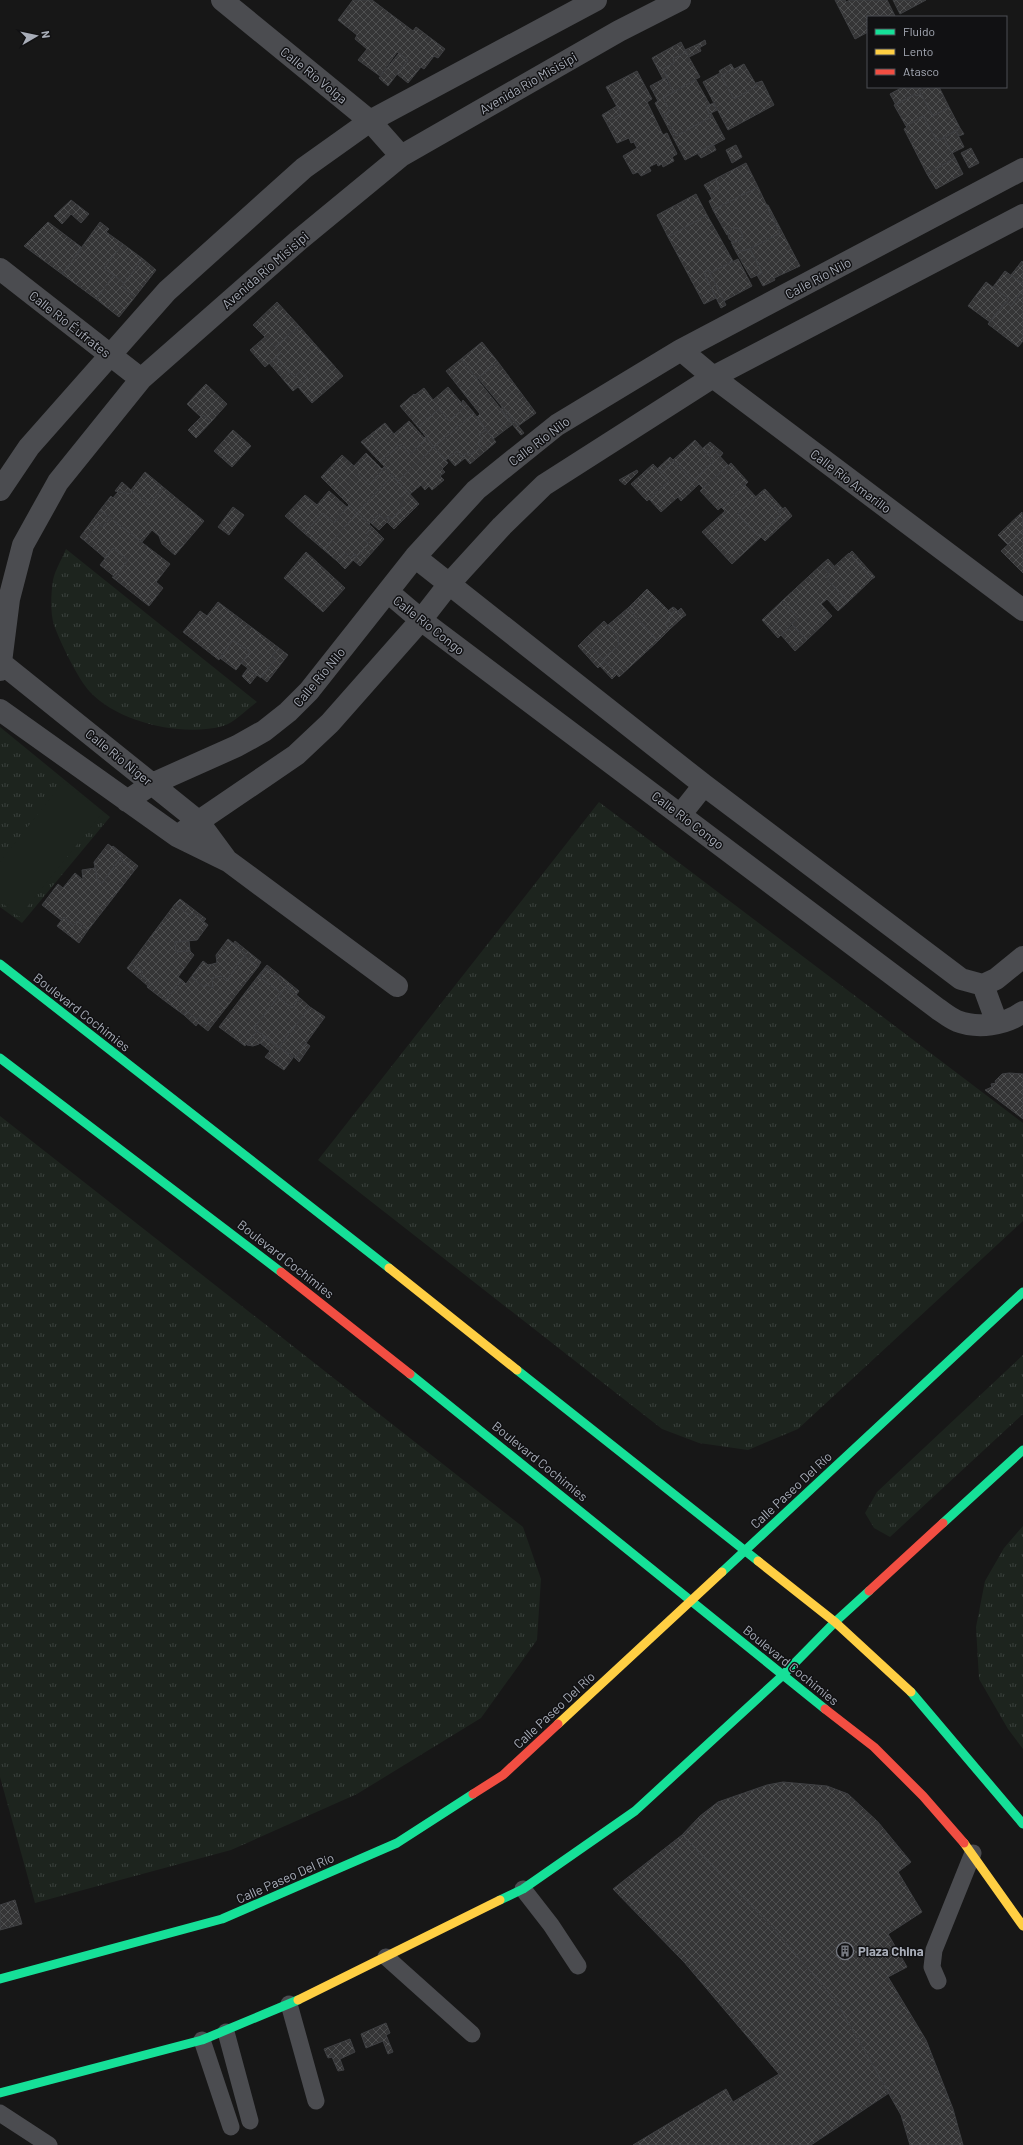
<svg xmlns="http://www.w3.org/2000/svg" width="1023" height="2145" viewBox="0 0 1023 2145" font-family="Barlow,sans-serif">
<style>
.grass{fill:url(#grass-tufts)}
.pitch{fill:#1d241e}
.building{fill:url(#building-cross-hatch);stroke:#3f4043}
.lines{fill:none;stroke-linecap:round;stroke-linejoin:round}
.lane{stroke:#4b4c50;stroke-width:17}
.street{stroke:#4b4c50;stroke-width:22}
.fast{stroke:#16e098;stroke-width:9}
.slow{stroke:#ffcf43;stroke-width:9}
.jam{stroke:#f24e42;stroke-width:9}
.labels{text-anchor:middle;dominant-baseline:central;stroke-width:3;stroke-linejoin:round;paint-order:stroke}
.street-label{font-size:13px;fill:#a8adb8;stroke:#111113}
.poi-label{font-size:13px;font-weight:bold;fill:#a8adb8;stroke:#111113;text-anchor:start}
</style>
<defs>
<pattern id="grass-tufts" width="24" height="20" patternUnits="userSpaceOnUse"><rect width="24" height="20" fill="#1d241e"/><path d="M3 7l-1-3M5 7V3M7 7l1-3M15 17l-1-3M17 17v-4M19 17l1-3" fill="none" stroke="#3b413d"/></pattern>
<pattern id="building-cross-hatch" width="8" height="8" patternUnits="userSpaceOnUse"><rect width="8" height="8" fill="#353536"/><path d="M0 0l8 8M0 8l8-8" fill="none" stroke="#4f5051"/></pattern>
</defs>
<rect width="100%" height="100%" fill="#171717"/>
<!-- grass -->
<path class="grass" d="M66,549L257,702C247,709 234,723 223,726C183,737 119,723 90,692C78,679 60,642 54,625C50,613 51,593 53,580C55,570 62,559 66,549Z
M0,727L110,817L22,923L0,907Z
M599,802L1023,1123V1221L798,1429L748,1450L699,1443L662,1429L318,1160Z
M0,1116L523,1527L541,1579L537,1640L481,1718L357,1794L231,1850L35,1903L0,1777Z
M1023,1355V1414L890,1537L874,1528L865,1513L877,1492Z
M1023,1526V1749L1008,1729L979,1679L976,1627L985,1581L1004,1548Z"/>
<!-- pitch -->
<path class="pitch" d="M64,781L103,812L19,917L0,901V862Z"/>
<!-- building -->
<path class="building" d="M353,0H372L413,31L416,27L445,49L438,58L434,56L424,69L421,67L408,83L397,74L408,60L397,52L380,76L358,60L367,49L355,39L357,35L338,20Z
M835,0H845L846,2L850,0H887L895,16L868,17V32L855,39Z
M893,0H926L900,14Z
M705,40L706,44L699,48L698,44Z
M681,42L686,52L673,59L674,63L663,69L668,78L663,79L652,58Z
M698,44L701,51L689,57L685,50Z
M686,52L700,77L673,92L663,69L674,63L673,59Z
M399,53L408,60L388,86L379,78Z
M731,64L734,69L721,76L734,99L757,86L756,83L762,81L774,105L728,130L703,82L720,73L719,71Z
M744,64L757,86L734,99L721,76Z
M637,71L652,99L647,102L663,135L667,133L677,154L672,157L674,161L663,167L662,164L658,166L657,163L649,167L651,171L641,176L638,172L633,174L623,156L637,148L634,142L631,143L629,138L617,143L606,122L621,114L606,87Z
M665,78L673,92L663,98L670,111L664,115L676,136L711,117L706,107L713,103L717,110L711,113L725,139L685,160L655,103L658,101L650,86Z
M696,80L710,105L706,107L711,117L676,136L664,115L670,111L663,98Z
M903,87H920L922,90L919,91L921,94L916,96L915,94L896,105L890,94Z
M927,87H939L949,107L933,116L919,91Z
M915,94L916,96L921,94L933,116L949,107L960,128L937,141L923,116L906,126L894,105Z
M617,106L621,114L606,122L602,115Z
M923,116L937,141L944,138L955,158L927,174L904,129L907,127L906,126Z
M960,128L964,134L959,136L956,131Z
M956,131L964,147L952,153L944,138Z
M713,144L716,150L701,158L697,153Z
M736,145L742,157L732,163L726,150Z
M971,148L979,163L969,168L961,153Z
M955,158L963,174L936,189L927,174Z
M746,163L758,187L713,210L709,201L712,199L709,193L719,188L715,179Z
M715,179L719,188L709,193L704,185Z
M758,187L780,233L747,250L736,252L731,242L740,241L743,236L741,232L738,228H733L729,231L727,235L713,210Z
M696,194L707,215L668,237L657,215Z
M71,200L89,214L81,223L71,214L62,224L54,216Z
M766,205H768L800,266L774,278L775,280L763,286L757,275L762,273L750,249L780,233Z
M707,215L733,261L710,273L708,270L704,273L716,298L704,304L668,237Z
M48,222L81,247V250L62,274L24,246Z
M100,222L109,229L106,232L123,244L104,268L114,275L96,299L62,274Z
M728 235a7 7 0 1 1 14 0a7 7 0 1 1-14 0Z
M123,244L143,259L124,283L104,268Z
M750,249L762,273L751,278L736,252Z
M143,259L156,270L135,297L122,286Z
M738,259L752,286L724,301L710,273Z
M1022,261L1023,262V284L1011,275Z
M708,270L726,305L721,308L704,273Z
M1005,271L1023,284V290L1011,306L1006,302L1009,299L993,287Z
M114,275L124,283L122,286L135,297L119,317L96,299Z
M986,282L1009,299L990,322L968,306Z
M1023,290V341L1018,347L988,324L1005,302L1011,306Z
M277,302L299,326L275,347L253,325Z
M299,326L343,376L312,403L298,387L308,378L301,371L294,377L276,357L281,353L275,347Z
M265,337L281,353L265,367L250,350Z
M482,342L498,362L477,379L461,359Z
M276,357L294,377L301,371L308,378L293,391L269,363Z
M461,359L513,424L493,439L477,417L480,414L446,371Z
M498,362L536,413L518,426L478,378Z
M206,384L227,404L211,422L203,415L201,417L187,404Z
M448,387L465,407L449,421L439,409L418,427L400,406L414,394L415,395L424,388L433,400Z
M463,400L474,413L434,447L418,427L439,409L449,421L465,407L462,402Z
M503,407L524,433L521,435L500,409Z
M474,413L486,430L479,435L483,439L478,443L481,447L469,456L467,453L461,457L457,451L446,460L434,447Z
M203,415L211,422L196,438L188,430Z
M409,421L426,440L410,454L401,444L380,462L361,442L385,423L394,434Z
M233,430L251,446L232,467L214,451Z
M486,430L496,442L470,464L465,458L455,466L448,458L457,451L461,457L467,453L469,456L481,447L478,443L483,439L479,435Z
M426,436L434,447L398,481L380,462L401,444L410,454L426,440L424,438Z
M695,440L714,461L693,481L673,460Z
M710,442L723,453L720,457L714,450L708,455L702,449Z
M434,447L448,463L442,469L445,472L440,476L444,480L432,490L429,486L425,490L421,485L410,494L398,481Z
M714,450L728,465L703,488L699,484L681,501L678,497L661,512L649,499L669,481L661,473L674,461L693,481L714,461L708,455Z
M366,453L383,470L369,485L358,474L338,494L321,477L342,455L354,466Z
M670,457L674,461L661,473L657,469Z
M731,463L748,482L718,510L700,491Z
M653,464L669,481L647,501L631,484Z
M384,467L392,476L357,513L338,494L358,474L369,485L383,470L382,469Z
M637,470L638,472L625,485L619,480Z
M145,472L163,487L149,505L131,490Z
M392,476L407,491L401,497L404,500L400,504L403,507L392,519L388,516L384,520L379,514L369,524L357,513Z
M122,482L133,492L131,494L115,491Z
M745,485L756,497L737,514L758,536L781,514L779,512L785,507L792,516L765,541L761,537L732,564L702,532L725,511L721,507Z
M163,487L204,521L175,555L162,544L159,536L152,530L142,542L100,510L111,496L113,498L118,492L131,494L133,492L149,505Z
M765,489L783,509L779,512L761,492Z
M329,491L347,507L334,523L323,513L304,533L285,516L305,495L317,505Z
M407,491L419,504L394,529L387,522L389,520L387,517L392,519L403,507L400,504L404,500L401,497Z
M761,492L781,514L758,536L737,514Z
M349,505L357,513L324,550L304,533L323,513L334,523Z
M233,507L244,515L229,535L218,527Z
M100,510L110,518L103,527L98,523L85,541L80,537Z
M1022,512L1023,531L1008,545L998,535Z
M357,513L372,527L366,534L369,537L365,541L369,544L357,556L355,554L351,558L345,553L337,561L324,550Z
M379,514L384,520L387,517L389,520L379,530L371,523Z
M110,518L170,564L156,582L163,588L149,606L112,577H115L128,560L113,548L105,558L85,541L98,523L103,527Z
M372,527L384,539L360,566L353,560L356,557L354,554L357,556L369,544L365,541L369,537L366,534Z
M1023,531V573L1001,551Z
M113,548L128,560L115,577L100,565Z
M852,551L875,577L872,579L849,554Z
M306,552L345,588L323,612L284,578Z
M345,553L351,558L354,554L356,557L345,569L337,561Z
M849,553L872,579L848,602L826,578L830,575L828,572Z
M828,559L834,566L828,572L821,565Z
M821,565L830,575L826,578L848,602L838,611L827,599L821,604L832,616L807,640L791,624L798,618L782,601Z
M647,589L672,614L668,618L670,620L665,624L670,629L658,641L628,608Z
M782,601L798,618L778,638L762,620Z
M218,602L279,648L272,656L276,659L261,678L241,663L250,652L233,640L219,660L183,632L200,611L207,616Z
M673,607L676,609L671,614L668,611Z
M628,608L658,641L619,677L603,659L619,645L618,637L608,625Z
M681,608L686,615L683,617L678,611Z
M676,609L683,617L670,629L665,624L670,620L668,618Z
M604,621L618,637L619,645L602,660L584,640Z
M793,625L807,640L795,651L781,635Z
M233,640L250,652L236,670L220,658Z
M584,640L605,661L598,668L578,646Z
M279,648L288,655L267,682L261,677L276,659L272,656Z
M605,661L617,674L612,679L600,666Z
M248,668L257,675L250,684L242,676Z
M108,844L123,855L102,883L97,879L94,862Z
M113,846L138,866L134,871L120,859L123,855L112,847Z
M120,859L134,871L88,930L77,921L74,926L64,917L61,920L42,905L58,884L63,888L75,873L83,880L82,870L95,868L97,879L102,883Z
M180,899L206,919L204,921L193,913L190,916L175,904Z
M175,904L190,916L193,913L208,925L197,940L175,942L176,952L189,950L194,955L178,977L182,980L165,1001L147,987L150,983L140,975L143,972L131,963Z
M64,917L74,926L77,921L88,930L79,943L57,926Z
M228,939L246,954L226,981L221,976L212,978L213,988L206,984L204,987L191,977L203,961L208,965L217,963L216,955Z
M189,941L190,951L176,952L175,942Z
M235,941L261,962L258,967L244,956L246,954L233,944Z
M244,956L258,967L211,1027L199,1017L197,1020L187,1011L184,1015L165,1001L182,980L186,984L191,977L204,987L206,984L213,988L212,978L221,976L226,981Z
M131,963L143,972L140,975L150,983L148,986L127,968Z
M267,965L299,991L296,995L289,990L290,988L266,968L259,977L258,976Z
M266,968L290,988L289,990L286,987L281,993L259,977Z
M258,976L281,993L254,1028L257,1031L245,1046L219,1027Z
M286,987L300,998L292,1008L278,997Z
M278,997L292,1008L300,998L310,1007L278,1048L254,1028Z
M310,1007L325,1017L295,1058L279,1047Z
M187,1011L197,1020L199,1017L211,1027L208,1031L198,1023L196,1026L184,1015Z
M257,1031L265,1036L259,1044L253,1046L247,1045Z
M265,1036L293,1058L284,1070L265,1057L270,1051L260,1043Z
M306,1043L310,1046L299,1062L295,1058Z
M1009,1073L1023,1074V1119L985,1090L992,1087L991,1084L996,1083L995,1081L1002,1074Z
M783,1782L827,1786L848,1794L878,1822L911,1862L898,1872L922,1912L888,1934L907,1967L888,1977L926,2040L953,2109L963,2145H910L901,2115L836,2001L773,1928L682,1835L700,1816L718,1802L767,1785Z
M682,1835L773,1928L836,2001L889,2093L811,2145H633L726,2089L733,2102L779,2074L684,1962L613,1889Z
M15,1900L22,1924L0,1930V1905Z
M386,2023L390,2033L386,2035L393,2052L388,2054L383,2041L366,2048L361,2034Z
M350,2039L355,2052L340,2059L344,2070L338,2071L332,2057L328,2058L324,2049Z"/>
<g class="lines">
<!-- lane -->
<path class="lane" d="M523,1889L551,1925L578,1966
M386,1957L472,2034
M938,1981L932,1967L934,1950L973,1853
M289,2004L316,2101
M226,2032L250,2121
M202,2040L231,2127
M0,2113L49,2145"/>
<!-- street -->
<path class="street" d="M222,0L370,121L401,156
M0,269L141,379
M681,350L713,377L1023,610
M0,490L29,447L167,291L304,168L370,121L596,0
M415,557L704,785L961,979L983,985
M388,592L421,620L938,1009C944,1013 950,1018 957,1021C978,1029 1005,1025 1023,1012
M0,662L198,821L226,859
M0,670L9,599L23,545L58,482L141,379L299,240L401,156L619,31L680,0
M0,710L177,836L228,861L397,986
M127,801L152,784L237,746L264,731L288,712L309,691L415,557L476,490L557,425L681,350L1023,169
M681,814L704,785
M177,836L296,755L330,723L421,620L449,584L502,526L544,485L713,377L1023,215
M983,985L996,979L1023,957
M983,985L997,1023"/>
<!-- fast -->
<path class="fast" d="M0,964L389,1268
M0,1058L281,1272
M517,1370L758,1561
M410,1374L825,1709
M943,1523L1023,1450
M722,1572L1023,1292
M911,1692L1023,1824
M500,1900L523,1889L635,1811L782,1676L835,1622L869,1591
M0,1979L222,1919L397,1843L473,1794
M0,2093L202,2040L298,2000"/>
<!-- slow -->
<path class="slow" d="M389,1268L517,1370
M758,1561L835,1622L911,1692
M558,1724L722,1572
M964,1843L1023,1926
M298,2000L500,1900"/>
<!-- jam -->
<path class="jam" d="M281,1272L410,1374
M869,1591L943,1523
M825,1709L874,1747L923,1796L964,1843
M473,1794L503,1775L558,1724"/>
</g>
<!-- icons -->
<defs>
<g id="building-ring" transform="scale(0.9)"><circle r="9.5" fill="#111113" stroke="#757880" stroke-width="1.5"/><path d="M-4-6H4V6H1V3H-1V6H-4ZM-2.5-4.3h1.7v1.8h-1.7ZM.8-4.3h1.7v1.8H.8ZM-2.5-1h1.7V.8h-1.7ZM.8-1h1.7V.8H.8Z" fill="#757880"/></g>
</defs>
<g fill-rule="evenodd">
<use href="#building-ring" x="845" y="1951"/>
</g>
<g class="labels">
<!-- street labels -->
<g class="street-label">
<text transform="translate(314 75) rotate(39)">Calle Río Volga</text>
<text transform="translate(528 83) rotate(-30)">Avenida Río Misisipi</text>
<text transform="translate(265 270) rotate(-41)">Avenida Río Misisipi</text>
<text transform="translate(818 278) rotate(-28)">Calle Río Nilo</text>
<text transform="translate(70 324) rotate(38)">Calle Río Éufrates</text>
<text transform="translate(539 441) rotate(-37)">Calle Río Nilo</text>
<text transform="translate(851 481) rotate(37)">Calle Río Amarillo</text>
<text transform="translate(429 625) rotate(38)">Calle Río Congo</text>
<text transform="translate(319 677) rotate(-50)">Calle Río Nilo</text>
<text transform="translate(119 757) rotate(39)">Calle Río Niger</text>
<text transform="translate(688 820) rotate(37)">Calle Río Congo</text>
<text transform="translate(82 1012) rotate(38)">Boulevard Cochimies</text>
<text transform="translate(286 1259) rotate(38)">Boulevard Cochimies</text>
<text transform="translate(540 1461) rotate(39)">Boulevard Cochimies</text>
<text transform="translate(791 1490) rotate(-43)">Calle Paseo Del Río</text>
<text transform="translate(791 1665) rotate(39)">Boulevard Cochimies</text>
<text transform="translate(554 1710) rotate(-43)">Calle Paseo Del Río</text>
<text transform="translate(285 1878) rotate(-24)">Calle Paseo Del Río</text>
</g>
<!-- poi labels -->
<g class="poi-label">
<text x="858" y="1951">Plaza China</text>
</g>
</g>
<!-- legend -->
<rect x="867" y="16" width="140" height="72" fill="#111113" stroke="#4d4f55"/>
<rect x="875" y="29" width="20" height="6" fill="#16e098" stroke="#4d4f55"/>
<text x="903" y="36" font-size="12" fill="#a8adb8">Fluido</text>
<rect x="875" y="49" width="20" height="6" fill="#ffcf43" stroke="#4d4f55"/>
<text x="903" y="56" font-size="12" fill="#a8adb8">Lento</text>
<rect x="875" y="69" width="20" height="6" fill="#f24e42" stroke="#4d4f55"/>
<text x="903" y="76" font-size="12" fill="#a8adb8">Atasco</text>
<!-- north arrow -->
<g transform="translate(36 36) rotate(81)" stroke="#111113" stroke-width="3" paint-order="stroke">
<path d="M0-3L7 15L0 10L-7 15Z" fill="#a8adb8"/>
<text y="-6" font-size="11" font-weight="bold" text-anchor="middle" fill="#a8adb8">N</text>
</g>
</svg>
